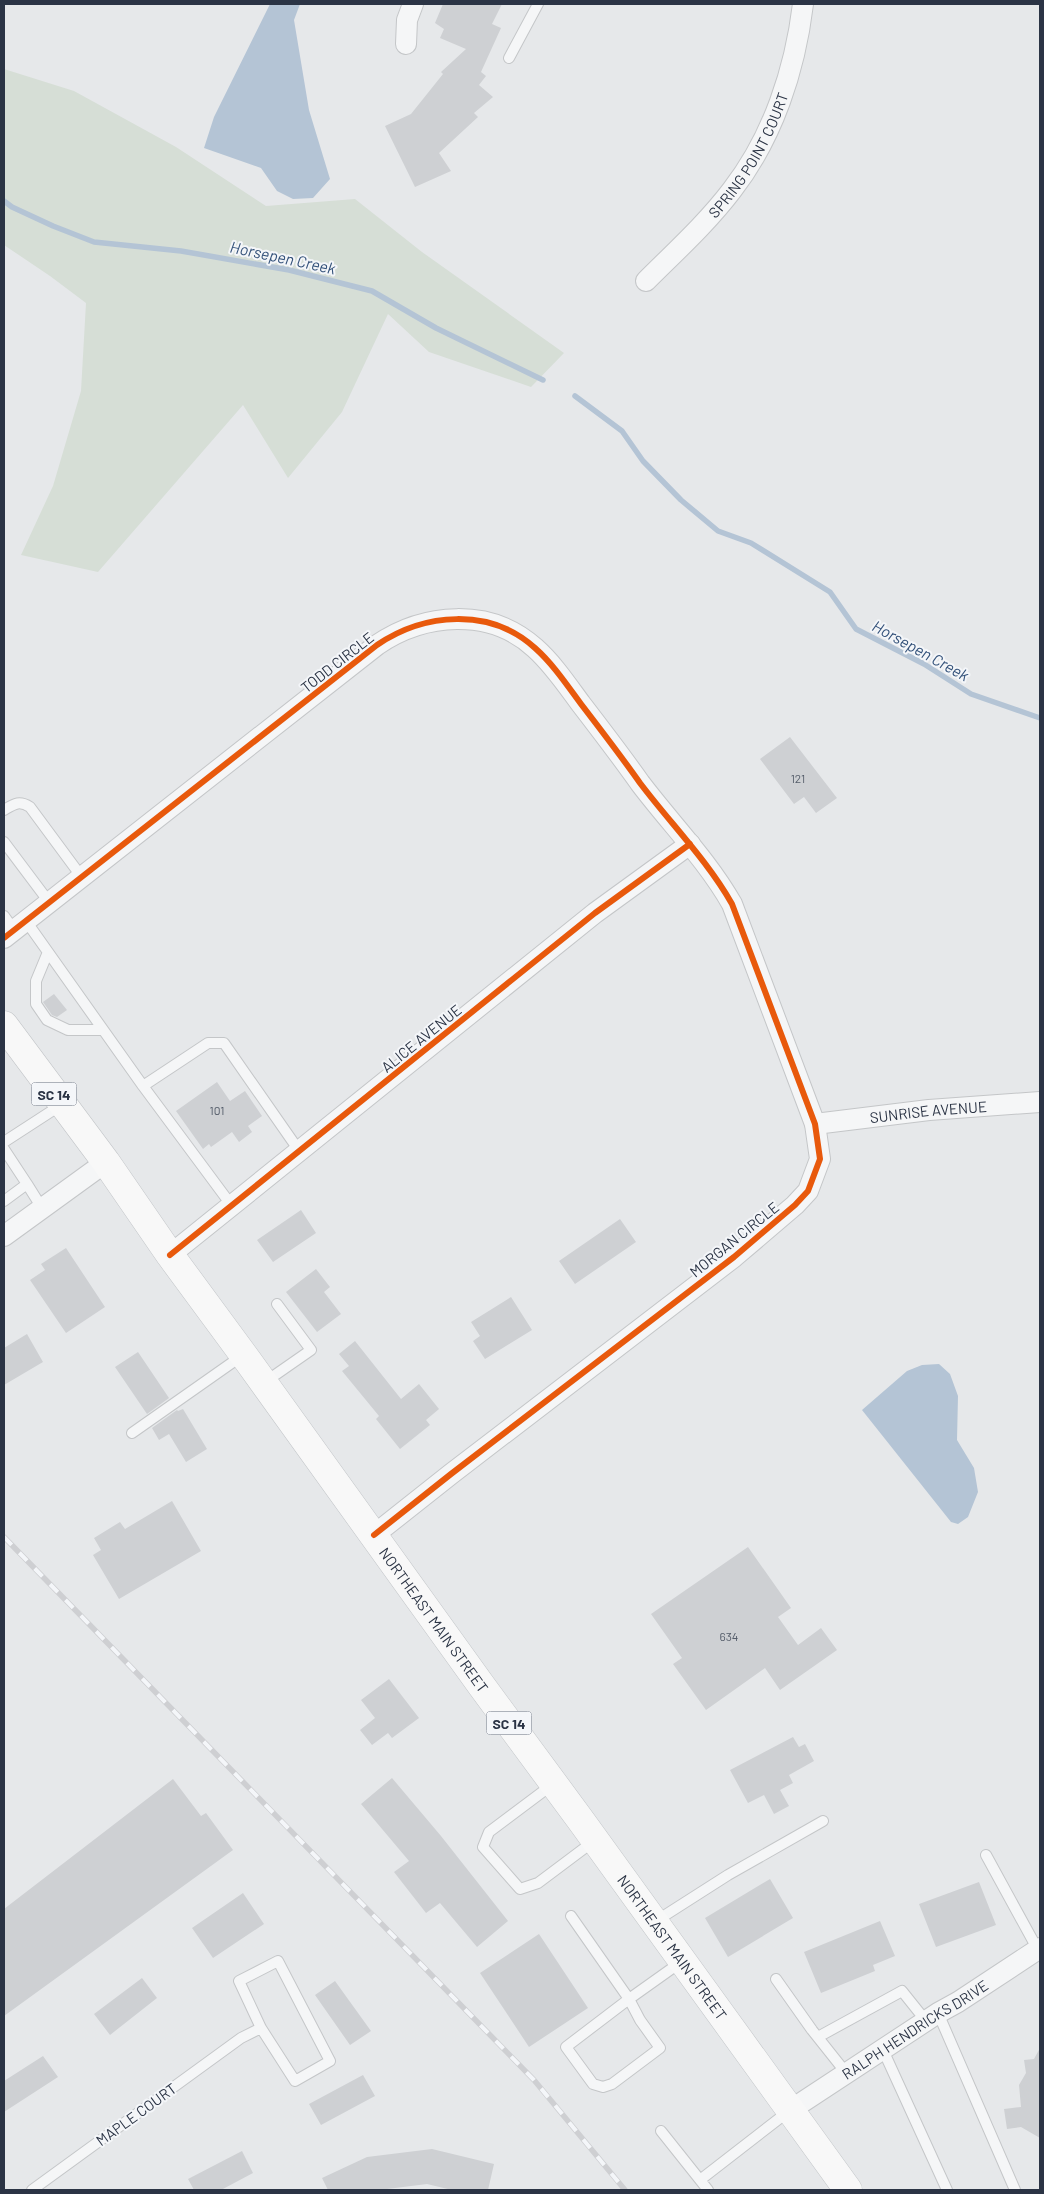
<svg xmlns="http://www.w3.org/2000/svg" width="1044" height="2194" viewBox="0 0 1044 2194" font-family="Barlow,sans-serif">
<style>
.green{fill:#d6ded6}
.water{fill:#b4c4d5}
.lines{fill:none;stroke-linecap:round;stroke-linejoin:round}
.stream{stroke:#b4c4d5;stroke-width:5.5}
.building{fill:#ced0d3}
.lane-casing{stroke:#c4c6c8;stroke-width:12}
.street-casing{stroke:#c4c6c8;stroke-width:22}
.primary-casing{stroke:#c2c5c8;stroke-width:29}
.lane{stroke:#f5f6f7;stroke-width:10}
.street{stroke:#f5f6f7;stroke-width:20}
.primary{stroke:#f8f8f8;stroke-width:28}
.rail-casing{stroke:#cecfd2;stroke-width:5.5}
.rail{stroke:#f4f6f9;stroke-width:4;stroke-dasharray:11;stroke-linecap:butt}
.cycleway-casing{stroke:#f4f6f9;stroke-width:9}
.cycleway{stroke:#e8590c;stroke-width:6}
.labels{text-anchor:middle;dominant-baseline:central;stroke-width:4;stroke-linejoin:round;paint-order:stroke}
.number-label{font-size:12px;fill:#545c69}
.shield{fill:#f4f6f9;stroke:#676e7b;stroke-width:1}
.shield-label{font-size:14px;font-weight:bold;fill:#2b3445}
.street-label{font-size:15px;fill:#2b3445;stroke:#f4f6f9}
.water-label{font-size:16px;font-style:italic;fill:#34527a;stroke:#f4f6f9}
</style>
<rect width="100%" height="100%" fill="#e6e8ea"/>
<!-- green -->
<path class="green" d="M4,69L74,91L176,147L266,206L355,199L422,252L564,353L531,387L429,352L388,314L342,412L288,478L243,405L98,572L21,555L53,486L81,391L86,303L50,276L4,245Z"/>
<!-- water -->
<path class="water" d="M270,4H300L294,20L309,110L330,179L313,198L293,199L277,191L261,168L204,148L214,117Z
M939,1364L950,1374L958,1396L957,1440L974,1468L978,1492L968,1517L958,1524L951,1522L862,1410L907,1371L922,1365Z"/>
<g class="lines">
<!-- stream -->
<path class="stream" d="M4,201L12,207L53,226L94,242L181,251L289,270L372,291L436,328L543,380
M575,396L622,431L643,461L681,500L718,531L751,543L830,592L856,629L924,664L971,694L1040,718"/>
</g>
<!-- building -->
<path class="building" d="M443,4H502L492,24L501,28L481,72L486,76L479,85L493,97L474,113L478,117L439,153L451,171L415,187L385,126L411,114L443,74L441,72L466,49L440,38L444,29L435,23Z
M790,737L837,798L816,813L804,797L794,804L760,759Z
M54,994L67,1010L57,1017L52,1015L43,1002Z
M217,1082L230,1101L245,1091L262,1116L248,1126L252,1132L239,1142L232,1132L211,1147L209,1144L203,1149L176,1111Z
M301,1210L316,1233L273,1262L257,1240Z
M620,1219L636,1242L575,1284L559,1261Z
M66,1248L105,1307L66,1333L30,1280L45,1270L41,1264Z
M316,1269L330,1287L324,1292L341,1314L317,1332L286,1292Z
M511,1297L532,1330L485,1359L473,1341L480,1336L471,1322Z
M27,1334L43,1362L4,1385V1348Z
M355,1341L401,1399L419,1384L439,1409L426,1420L430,1425L400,1449L376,1419L379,1416L342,1371L349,1366L339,1354Z
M138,1352L169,1398L147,1414L115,1367Z
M183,1409L207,1449L186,1462L169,1434L159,1440L152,1428L177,1410L178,1411Z
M172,1501L201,1551L119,1599L93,1555L101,1550L94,1538L120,1522L125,1529Z
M748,1547L791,1608L778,1617L798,1645L821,1628L837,1650L780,1690L765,1668L706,1710L673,1664L682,1658L651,1614Z
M389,1679L419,1718L392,1738L388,1733L372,1745L360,1730L375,1718L361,1700Z
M793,1737L799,1747L805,1744L814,1761L789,1775L793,1783L780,1790L789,1806L774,1814L764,1795L748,1803L730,1770Z
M392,1778L441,1836L508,1921L477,1947L440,1903L426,1913L394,1872L409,1861L361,1804Z
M173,1779L201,1816L206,1813L233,1850L4,2016V1909Z
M770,1879L793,1918L728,1957L705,1918Z
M979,1882L996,1925L936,1947L919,1904Z
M243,1893L264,1924L213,1958L192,1928Z
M880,1921L895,1956L873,1965L875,1971L821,1993L804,1952Z
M539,1934L588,2008L529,2047L480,1973Z
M142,1978L157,1998L110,2035L94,2014Z
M335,1981L371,2031L350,2045L315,1995Z
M1040,2048V2138L1021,2127L1007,2129L1004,2109L1021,2107L1019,2085L1026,2073L1024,2060L1034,2059Z
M43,2056L58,2077L4,2112V2081Z
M363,2075L375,2096L321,2125L309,2104Z
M432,2149L494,2164L488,2190H452L427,2184L379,2190H328L322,2178L367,2157Z
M242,2151L253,2173L221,2190H194L188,2179Z"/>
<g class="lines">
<!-- lane casing -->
<g class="lane-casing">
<path id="lane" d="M509,58L538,4
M4,810C14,804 19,800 30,807L81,876
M4,842L49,902
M4,916L14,930
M26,921L143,1086L208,1043H224L300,1152
M48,952L36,981V1004L47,1020L68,1030H103
M143,1086L232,1206
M4,1142L61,1105
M4,1149L27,1184L4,1201
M27,1184L42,1208
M265,1382L311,1350L277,1304
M132,1433L243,1355
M553,1784L489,1832L483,1847L520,1889L538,1883L594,1841
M986,1855L1038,1950
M571,1916L629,1999L681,1962
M656,1921L728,1875L823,1821
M776,1979L812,2030L847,2074
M629,1999L640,2020L660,2048L612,2084L603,2087L593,2084L566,2047Z
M938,2013L1015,2190
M818,2037L902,1991L926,2021
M883,2050L947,2190
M661,2131L708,2190
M700,2180L789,2111
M32,2190L241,2038L261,2028L295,2081L330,2061L278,1961L239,1981L261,2028"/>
</g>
<!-- street casing -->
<g class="street-casing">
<g id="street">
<path d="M406,44L407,20L413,4"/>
<path id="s1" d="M646,281C675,252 707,223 732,190C773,137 795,70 803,4"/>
<path d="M4,938L377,645C424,613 490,607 535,648C553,664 567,685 581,704C601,730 621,756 640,783C671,824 707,860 732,904L815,1124L820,1159L808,1191L795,1205L734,1257L451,1474L374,1535"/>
<path id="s2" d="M815,1124L929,1110L1040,1102"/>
<path d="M4,1236L106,1162"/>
<path d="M170,1255L595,913L690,844"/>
<path id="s3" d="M789,2111L938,2013L958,2002L1040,1948"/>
</g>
</g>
<!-- primary casing -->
<g class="primary-casing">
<g id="primary">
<path id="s4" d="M4,1025L106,1162L170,1255L248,1361L481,1685L582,1822L848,2190"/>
</g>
</g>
<!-- lane -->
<use href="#lane" class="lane"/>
<!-- street -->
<use href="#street" class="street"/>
<!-- primary -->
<use href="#primary" class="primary"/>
<!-- rail casing -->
<g class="rail-casing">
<path id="rail" d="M4,1537L534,2080L625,2190"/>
</g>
<!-- rail -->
<use href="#rail" class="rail"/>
<!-- cycleway casing -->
<g class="cycleway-casing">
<path id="cycleway" d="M4,938L377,645C424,613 490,607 535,648C553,664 567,685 581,704C601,730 621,756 640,783C671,824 707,860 732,904L815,1124L820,1159L808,1191L795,1205L734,1257L451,1474L374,1535
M170,1255L595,913L690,844"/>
</g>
<!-- cycleway -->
<use href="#cycleway" class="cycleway"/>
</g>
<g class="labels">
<!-- number labels -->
<g class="number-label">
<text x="798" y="778">121</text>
<text x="217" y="1110">101</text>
<text x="729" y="1636">634</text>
</g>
<!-- shield labels -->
<g class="shield">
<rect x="31.5" y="1082.5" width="45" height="23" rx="4"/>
<rect x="486.5" y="1711.5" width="45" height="23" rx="4"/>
</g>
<g class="shield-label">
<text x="54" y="1094">SC 14</text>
<text x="509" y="1723">SC 14</text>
</g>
<!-- street labels -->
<g class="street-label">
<text stroke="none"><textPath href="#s1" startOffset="164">SPRING POINT COURT</textPath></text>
<text transform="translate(337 662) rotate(-38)">TODD CIRCLE</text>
<text transform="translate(421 1038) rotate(-39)">ALICE AVENUE</text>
<text stroke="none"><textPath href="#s2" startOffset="114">SUNRISE AVENUE</textPath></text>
<text transform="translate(734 1239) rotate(-39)">MORGAN CIRCLE</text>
<text stroke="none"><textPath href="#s4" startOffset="734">NORTHEAST MAIN STREET</textPath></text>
<text stroke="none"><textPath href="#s4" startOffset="1139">NORTHEAST MAIN STREET</textPath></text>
<text stroke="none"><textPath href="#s3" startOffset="150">RALPH HENDRICKS DRIVE</textPath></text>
<text transform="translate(136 2114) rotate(-36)">MAPLE COURT</text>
</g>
<!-- water labels -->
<g class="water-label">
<text transform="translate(283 257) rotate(12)">Horsepen Creek</text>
<text transform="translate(921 650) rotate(29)">Horsepen Creek</text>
</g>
</g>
<!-- border -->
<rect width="1044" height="2194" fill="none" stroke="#2b3445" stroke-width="10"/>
</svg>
